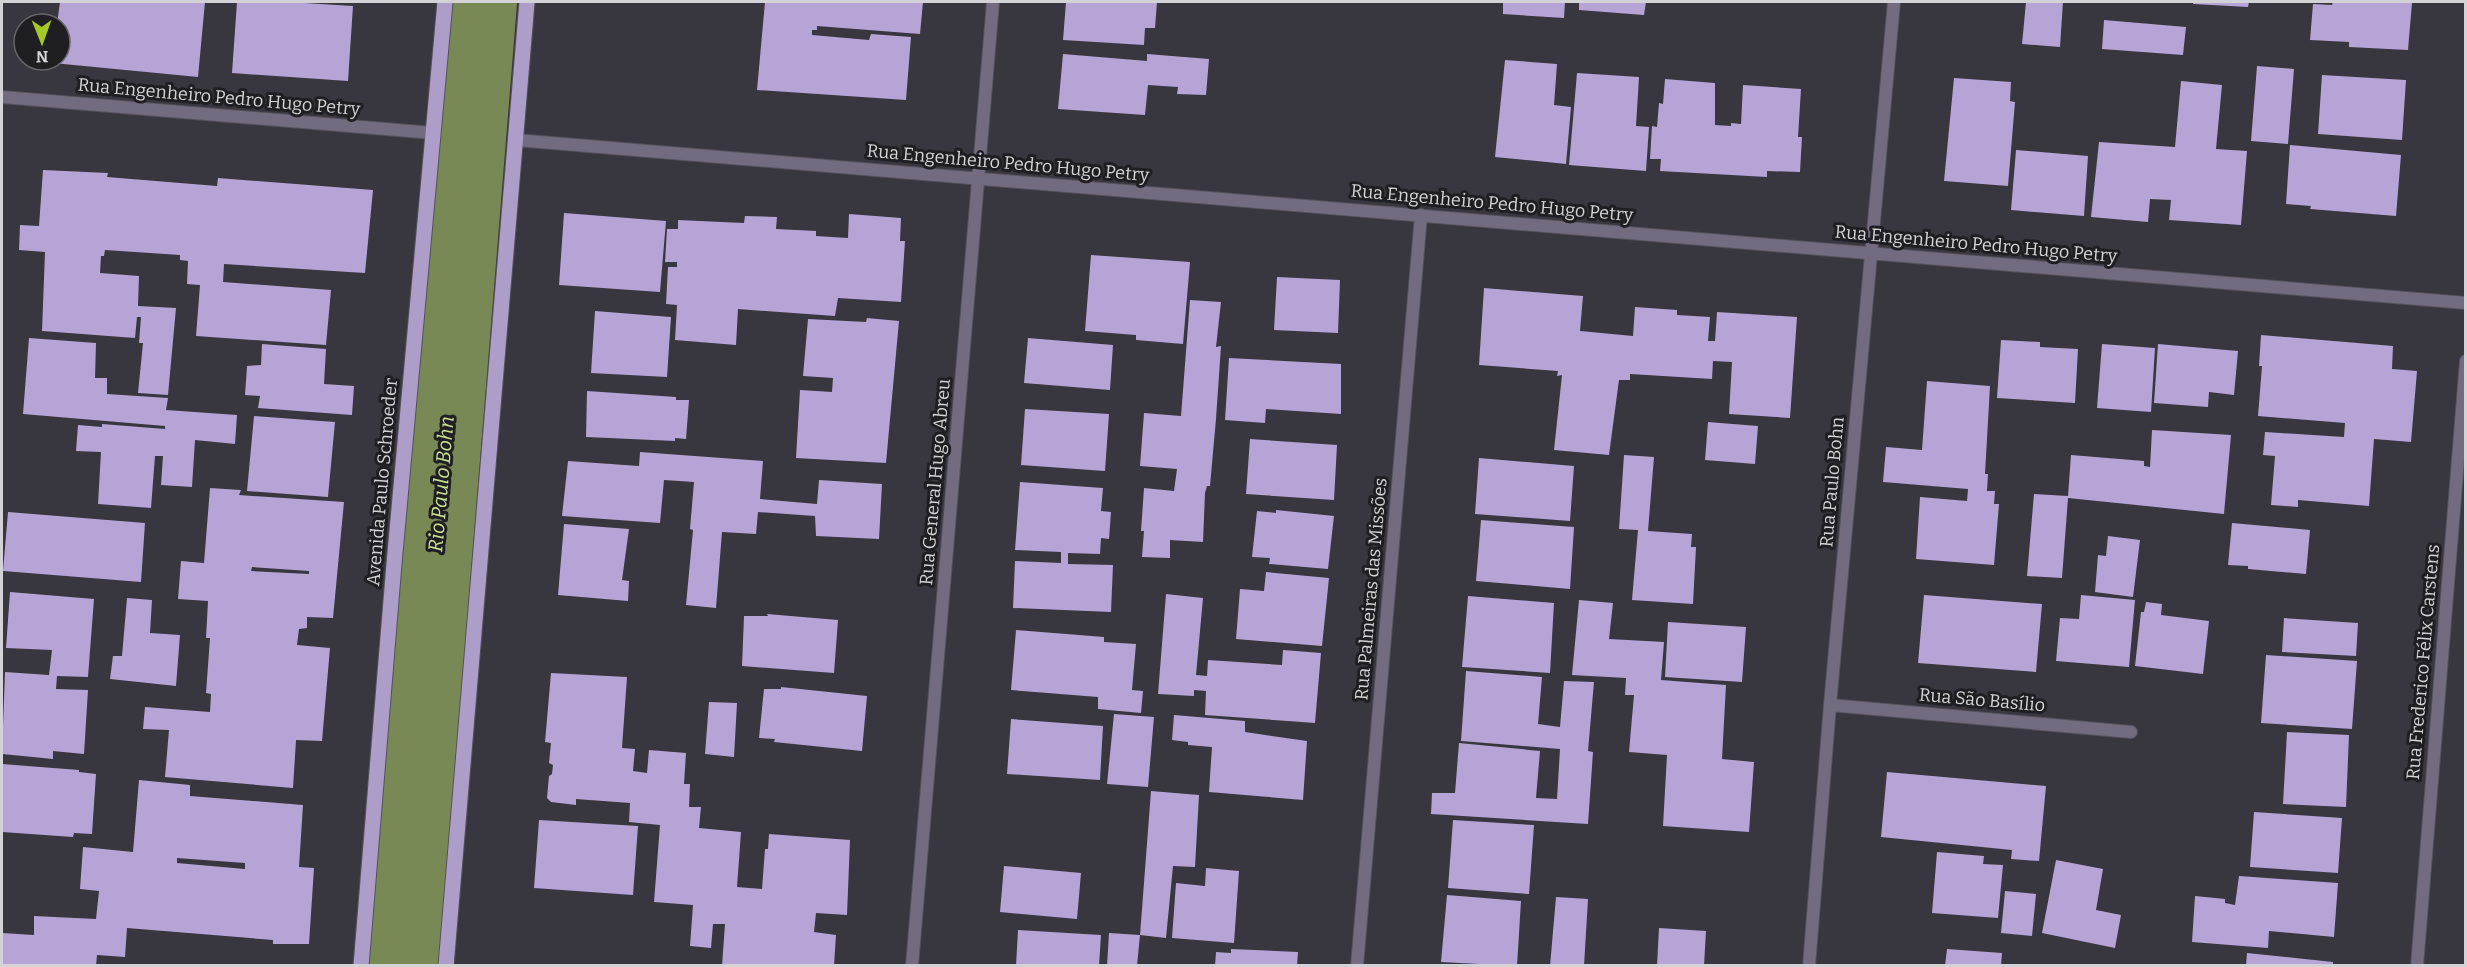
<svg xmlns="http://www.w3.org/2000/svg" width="2467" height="967" viewBox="0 0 2467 967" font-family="Bitter,serif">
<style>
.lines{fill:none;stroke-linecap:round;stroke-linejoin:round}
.river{stroke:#798956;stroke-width:74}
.building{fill:#b6a4d7;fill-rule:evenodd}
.street-casing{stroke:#54525a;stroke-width:14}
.primary-casing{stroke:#54525a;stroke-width:17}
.street{stroke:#736c81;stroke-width:12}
.primary{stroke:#ad9ec9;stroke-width:15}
.labels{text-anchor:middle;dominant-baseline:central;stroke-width:6;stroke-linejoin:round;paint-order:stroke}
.street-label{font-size:18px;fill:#d3d2d7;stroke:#1f1e22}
.water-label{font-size:20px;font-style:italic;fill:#cae294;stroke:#1f1e22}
</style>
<rect width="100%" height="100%" fill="#38363e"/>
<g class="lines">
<!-- river -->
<path class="river" d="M402,966L480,2"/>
</g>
<!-- building -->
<path class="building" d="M60,2H205L198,77L53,63V60H60V24H57Z
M237,2H288L353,6L348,81L232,73Z
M765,2H923L920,34L817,26V30H812V35L869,40L871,34L911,37L906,100L757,90Z
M1066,2H1157L1155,28H1145L1144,45L1063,40Z
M1503,2H1565L1564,18L1503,14Z
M1579,2H1646L1644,15L1579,10Z
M2026,2H2063L2060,47L2022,44Z
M2193,2H2249L2248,7L2193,4Z
M2333,2H2409L2412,3L2408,50L2349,47V42L2310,40L2313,4L2332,5Z
M2104,20L2186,27L2183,55L2102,49Z
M1063,54L1147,61V54L1209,59L1206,95L1177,94L1178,87L1148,85L1145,115L1058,109Z
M1505,60L1557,64L1554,105L1571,107L1566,164L1495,157Z
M2257,66L2294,69L2288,144L2251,141Z
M1577,73L1639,77L1636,126L1649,127L1646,171L1569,165Z
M2322,75L2406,80L2402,140L2318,134Z
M1954,78L2011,82L2010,101L2015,102L2008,186L1944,181Z
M1665,79L1715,83V125L1731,126V123L1741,124L1743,85L1801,89L1798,137H1802L1800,172L1767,171V177L1660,171L1661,159H1650L1652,126L1657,127L1659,103L1663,104Z
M2181,81L2222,85L2216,149L2247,151L2241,225L2169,220L2171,200L2150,199L2148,222L2091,217L2099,142L2175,147Z
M2290,145L2401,155L2396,216L2310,209L2311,206L2286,204Z
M2016,150L2088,156L2084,216L2011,210Z
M43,170L108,173L107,177L217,186L218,178L373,190L365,273L224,264L223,282L331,290L326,345L196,336L200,285L187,284L188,261L180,260V255L105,250L104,256H101L100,273L139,276L138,306L176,308L168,395L138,393L143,343H139L141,317H137L135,338L42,331L45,252L19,250L20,225L39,226Z
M564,213L666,221L660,292L559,285Z
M849,214L901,218L900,241H905L901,302L838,298L835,316L738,309L736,345L675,340L677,305L666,304L668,267H677V262H665L667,229H678V220L744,223L745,216L777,217L776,229L816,231V236L848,238Z
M1091,255L1190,262L1183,344L1136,340V335L1085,331Z
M1277,277L1340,280L1338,333L1274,330Z
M1484,288L1583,296L1580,331L1633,336L1635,307L1677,310V315L1710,317L1708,341H1715L1717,312L1797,317L1790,418L1729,414L1732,362L1713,361L1712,379L1630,374V380H1619L1609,455L1554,450L1562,375L1557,376L1558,371L1479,365Z
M1190,300L1221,302L1216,347L1221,346L1216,419L1210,486H1207L1205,493L1203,542L1170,540V558L1142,557L1144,531H1141L1144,488L1174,491L1177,469L1140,466L1144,413L1181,416Z
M595,311L671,317L667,377L591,373Z
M867,318L899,321L886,463L796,458L800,390L832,392L833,378L803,376L808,319L866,322Z
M2261,335L2393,346L2392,369L2417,371L2411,442L2374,439L2369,506L2298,500V507L2271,505L2275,456L2263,455L2265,432L2344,437L2345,423L2258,416L2262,366H2259Z
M29,338L96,343L95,378H107V394L168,398L166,410L237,415L235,444L195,440L192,487L161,485L163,456H155L151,508L98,504L101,452L76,451L78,425L102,427V424L165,429V426L23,414Z
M1028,338L1113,345L1110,390L1024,383Z
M2001,340L2040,342V347L2078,349L2075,403L1997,398Z
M262,344L326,349L324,384L354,386L352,415L258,408L260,396L245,395L247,366L261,365Z
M2102,344L2155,348L2151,412L2097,408Z
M2158,344L2238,351L2234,395L2209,392L2208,407L2154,403Z
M1229,358L1341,364V414L1266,409L1265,423L1225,420Z
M1927,381L1990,386L1985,474H1988L1987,491H1995L1994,504H1999L1994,565L1916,559L1920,497L1967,501L1968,489L1883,482L1886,447L1922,450Z
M587,391L676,397V400H689L686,439L675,438V441L586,437Z
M1025,409L1109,414L1105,471L1021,465Z
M254,416L335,422L328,497L247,491Z
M1708,422L1758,426L1755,464L1705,460Z
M2152,430L2231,435L2224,514L2068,498L2062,578L2027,576L2034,494L2068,496L2071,455L2144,461V466L2150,467Z
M1250,439L1337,445L1334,500L1246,494Z
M640,452L763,461L760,499L817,504L819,480L882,484L879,539L816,536L815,516L758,512L756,534L722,532L716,608L686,605L693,530L690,529L694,482L664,480L660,523L562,516L568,461L639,466Z
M1624,455L1654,457L1648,531L1692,534L1691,547H1696L1693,604L1632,600L1638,530L1619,529Z
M1479,458L1574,466L1570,521L1475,514Z
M1020,482L1103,488L1101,511L1111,512L1109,539L1101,538L1100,554L1068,553V564L1113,565L1111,612L1013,608L1015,561L1061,563V552L1015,550Z
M210,488L241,490L239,495L344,502L333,618L307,617V628L299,629L297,645L330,648L322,741L296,740L293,788L165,777L169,730L143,729L145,707L210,712L211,694L206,693L210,638H206L208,601L178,599L181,561L204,563ZM252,567L309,571V574L251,571Z
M1276,510L1334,516L1328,569L1269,564L1270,558L1252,557L1257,511L1276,513Z
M8,512L145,523L141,582L3,571Z
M1481,520L1574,527L1570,589L1476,581Z
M2232,523L2310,530L2306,574L2248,569V566L2228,565Z
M564,524L629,529L622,580L629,581L628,601L558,595Z
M2108,536L2140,540L2133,597L2095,592L2098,555L2106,556Z
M1266,572L1329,578L1322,646L1236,639L1240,589L1264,591Z
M10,592L94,599L88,677L57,676L56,689L88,690L84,754L53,751V759L2,754L5,672L49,675L52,650L6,648Z
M1166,594L1203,598L1196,675L1207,676L1208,660L1282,665L1283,650L1321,653L1315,723L1205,715L1206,691L1194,690V696L1158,694Z
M1924,595L2042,604L2036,672L1918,663Z
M2081,595L2135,600L2129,667L2056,661L2060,618L2079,619Z
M1468,596L1554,603L1550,673L1462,667Z
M127,598L152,600L150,633L180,635L176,686L110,679L113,656H122Z
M1579,600L1613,603L1609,639L1664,642L1661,680L1726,685L1722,759L1754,762L1749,832L1663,826L1667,755L1629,752L1634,695H1625L1626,678L1572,675Z
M2146,602L2162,604L2161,615L2209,621L2203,674L2135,666L2141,612H2144Z
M767,614L838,620L834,673L742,666L744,616H768Z
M2284,618L2358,623L2356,656L2282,652Z
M1668,622L1746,627L1742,682L1665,677Z
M1016,630L1104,637V642L1136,644L1132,690L1143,691L1141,713L1098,709V697L1011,690Z
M2266,655L2357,661L2352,729L2261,723Z
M1466,671L1542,677L1538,724L1560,727L1564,681L1594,682L1588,751L1593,752L1588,824L1431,814L1432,793H1455L1459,743L1540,751L1536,798L1557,799L1560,749L1461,741Z
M551,673L627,677L622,748L635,749L633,771L647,773L649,750L686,753L684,784H690L689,807H701L699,828L741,832L737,887L762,889L765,849H768L769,834L850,840L847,915L816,913L814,932L836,935L834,966H722L725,924H713L711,948L690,946L693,905L654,902L660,825L629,822L630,803L576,799V805L551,802L547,798L549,776L552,774L553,765L549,763L551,743L545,742Z
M781,687L867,696L862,751L774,742L775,739L759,738L764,689H781Z
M709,702L737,703L734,757L705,754Z
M1114,714L1154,717L1148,787L1107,784Z
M1174,715L1245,721V732L1307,741L1303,800L1209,792L1212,747L1188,745V742L1172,740Z
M1011,719L1103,726L1100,780L1007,774Z
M2287,732L2349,735L2346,807L2283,804Z
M2,764L79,770V772L96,774L92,834L74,833L73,837L2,832Z
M1887,772L2046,786L2039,861L2011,859L2012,850L1881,837Z
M139,780L190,785V796L303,805L299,867L314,868L309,944H273V940L127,928L125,957L97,955L96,966H2V933L34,935V916L96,919L99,891L80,889L83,847L133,852ZM177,858L245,863V869L177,863Z
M1151,791L1199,795L1195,867L1173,866L1166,938L1140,935Z
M2254,812L2342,818L2338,873L2250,867Z
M539,820L638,826L633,895L534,888Z
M1453,820L1534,825L1529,894L1448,888Z
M1937,852L1984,856L1983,864L2003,865L1998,918L1932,913Z
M2056,860L2103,869L2096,910L2121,915L2115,948L2042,933Z
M1004,866L1081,873L1077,919L1000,912Z
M1206,868L1239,871L1234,943L1172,938L1176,883L1205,886Z
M2239,876L2338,883L2334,937L2269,931L2268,948L2192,942L2195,896L2225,899V903L2235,905Z
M2005,891L2036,894L2032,936L2001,933Z
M1447,895L1521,901L1517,966L1441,962Z
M1556,897L1588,899L1584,966H1550Z
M1659,928L1706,931L1704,966H1657Z
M1018,930L1101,935L1099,966H1016Z
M1109,933L1140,935L1137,966H1107Z
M1231,949L1298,952L1297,966H1215L1216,952L1231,953Z
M1947,949L2002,953L2001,966H1945Z
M2247,953L2333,962V966H2246Z"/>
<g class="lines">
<!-- street casing -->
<g class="street-casing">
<path id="street" d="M2,97L433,133
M516,140L2466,303
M1830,705L2131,732
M912,966L993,2
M1357,966L1421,215
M1809,966L1830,705L1894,2
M2417,966L2466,361"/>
</g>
<!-- primary casing -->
<g class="primary-casing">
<path id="primary" d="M361,966L394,564L445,2
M446,966L527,2"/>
</g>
<!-- street -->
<use href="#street" class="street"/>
<!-- primary -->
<use href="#primary" class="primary"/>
</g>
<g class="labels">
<!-- street labels -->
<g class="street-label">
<text transform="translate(219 97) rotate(5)">Rua Engenheiro Pedro Hugo Petry</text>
<text transform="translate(1008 163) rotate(5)">Rua Engenheiro Pedro Hugo Petry</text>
<text transform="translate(1492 203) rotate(5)">Rua Engenheiro Pedro Hugo Petry</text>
<text transform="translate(1976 244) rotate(5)">Rua Engenheiro Pedro Hugo Petry</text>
<text transform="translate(382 482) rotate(-85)">Avenida Paulo Schroeder</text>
<text transform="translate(935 482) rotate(-85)">Rua General Hugo Abreu</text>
<text transform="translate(1832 482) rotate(-85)">Rua Paulo Bohn</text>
<text transform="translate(1371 589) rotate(-85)">Rua Palmeiras das Missões</text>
<text transform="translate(2423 662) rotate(-85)">Rua Frederico Félix Carstens</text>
<text transform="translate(1982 700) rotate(5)">Rua São Basílio</text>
</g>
<!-- water labels -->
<g class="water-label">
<text transform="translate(441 484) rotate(-85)">Rio Paulo Bohn</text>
</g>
</g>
<!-- border -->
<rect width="2467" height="967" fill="none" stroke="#d3d2d7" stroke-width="6"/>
<!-- north arrow -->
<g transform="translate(42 42) rotate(179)"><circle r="28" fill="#1f1e22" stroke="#67666a" stroke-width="1.5"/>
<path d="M0-4.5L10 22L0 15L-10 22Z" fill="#a4c825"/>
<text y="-9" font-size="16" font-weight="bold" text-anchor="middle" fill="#d3d2d7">N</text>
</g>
</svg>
